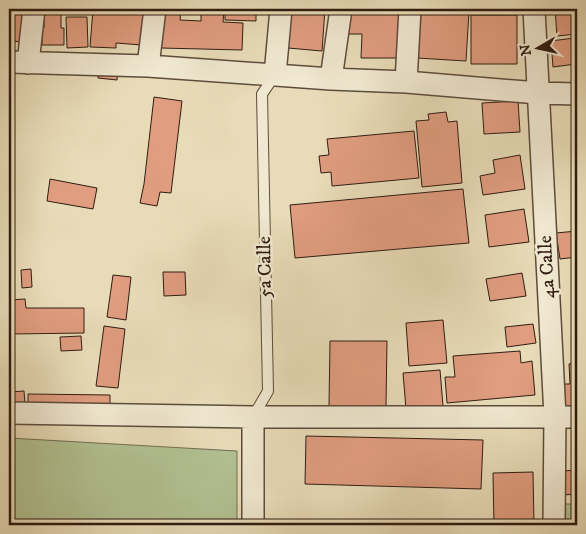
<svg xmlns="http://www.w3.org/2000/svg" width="586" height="534" viewBox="0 0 586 534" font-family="'IM FELL DW Pica',serif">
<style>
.green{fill:#b2c192;stroke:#716e52}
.building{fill:#e09d80;stroke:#301c11}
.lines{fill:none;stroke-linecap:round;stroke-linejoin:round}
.lane-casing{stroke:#5e4c3b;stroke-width:12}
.street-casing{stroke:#5e4c3b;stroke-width:24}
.lane{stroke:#f0e8d1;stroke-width:10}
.street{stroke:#f0e8d1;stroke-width:21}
.labels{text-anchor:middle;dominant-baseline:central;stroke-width:5;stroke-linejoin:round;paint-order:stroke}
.street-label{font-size:19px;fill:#301c11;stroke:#f0e8d1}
</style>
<rect width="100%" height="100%" fill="#e8dcb8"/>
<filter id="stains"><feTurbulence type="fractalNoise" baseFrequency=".004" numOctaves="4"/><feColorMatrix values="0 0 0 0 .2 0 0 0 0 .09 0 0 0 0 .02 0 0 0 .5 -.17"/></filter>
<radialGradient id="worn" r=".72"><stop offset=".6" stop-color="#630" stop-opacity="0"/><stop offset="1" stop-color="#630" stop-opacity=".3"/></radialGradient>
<!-- green -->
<path class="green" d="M9,438L237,451V525H9Z
M564,504H577V525H564Z"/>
<!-- building -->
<path class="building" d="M93,9H146L142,45L116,43V48L90,47Z
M162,9H181L180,20L201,21V9H252V11L224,10L223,22L243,23L242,50L161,48Z
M291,9H325L322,51L288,48Z
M348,9H400L399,58H361L362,34H348Z
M420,9L469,11L466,61L417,58Z
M555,9H577V34L557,36Z
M44,11H61V28H64V45H42V28H44Z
M9,13H26L25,42L9,41Z
M225,13L256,14V21L225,20Z
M471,15H517V64H471Z
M66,17H87L88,47L67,48Z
M574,38L576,64L553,67L551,41Z
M99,68L118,70L117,80L98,78Z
M154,97L182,101L171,193L160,192L157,206L140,203L144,184Z
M518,101L520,132L484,134L482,103Z
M446,112L448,122L457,121L462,183L422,187L416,121L429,120L428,114Z
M414,131L419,178L332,186L331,172L321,173L319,156L329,155L327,139Z
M577,135V156H575L572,136Z
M520,155L525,189L483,195L480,176L495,173L493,160Z
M50,179L97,188L93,209L47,201Z
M463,189L469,243L295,258L290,205Z
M524,209L529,242L489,247L485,215Z
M577,231V257L560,259L556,233Z
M31,269L32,287L22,288L21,270Z
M163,272H185L186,295L164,296Z
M522,273L526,296L490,301L486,279Z
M113,275L131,277L126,320L107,317Z
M25,299L26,308H84V333L11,334V320H9V300Z
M443,320L447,363L409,366L406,323Z
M533,324L536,343L507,347L505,327Z
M104,326L125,329L118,388L96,386Z
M81,336L82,350L61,351L60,337Z
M330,341H387L386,406H329Z
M520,351L521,363L532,361L535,395L447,403L445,377H455L453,356Z
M577,363V407L564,408L562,384H570L569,364Z
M440,370L443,406L406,409L403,373Z
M24,391L25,404L9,406V392Z
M28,394L110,395V407L28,406Z
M306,436L483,440L481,489L305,484Z
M577,470V494L563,495V471Z
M533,472L534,525H494L493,473Z"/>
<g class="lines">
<!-- lane casing -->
<g class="lane-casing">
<path id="lane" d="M253,417L268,391L262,94L275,75"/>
</g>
<!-- street casing -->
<g class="street-casing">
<path id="street" d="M534,9L555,416L554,525
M9,62L148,66L331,79L406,82L538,93L577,94
M28,63L34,9
M148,66L155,9
M275,75L281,9
M331,79L341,9
M406,82L410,9
M9,413L253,417H577
M253,525V417"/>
</g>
<!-- lane -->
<use href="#lane" class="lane"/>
<!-- street -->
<use href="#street" class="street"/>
</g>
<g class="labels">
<!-- street labels -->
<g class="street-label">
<text transform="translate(265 267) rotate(-91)">5a Calle</text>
<text transform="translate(547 267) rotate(-93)">4a Calle</text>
</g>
</g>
<!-- margin -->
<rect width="586" height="534" fill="none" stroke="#e8dcb8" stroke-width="30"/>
<rect x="10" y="10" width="566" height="514" fill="none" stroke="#301c11" stroke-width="2.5"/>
<rect x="15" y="15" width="556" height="504" fill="none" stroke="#301c11"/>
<!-- north arrow -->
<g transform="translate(538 48) rotate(261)" stroke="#f0e8d1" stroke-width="4" paint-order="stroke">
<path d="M0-4L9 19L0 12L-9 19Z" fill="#301c11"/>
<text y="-8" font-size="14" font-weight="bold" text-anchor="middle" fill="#301c11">N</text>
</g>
<rect width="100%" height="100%" filter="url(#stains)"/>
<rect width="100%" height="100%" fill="url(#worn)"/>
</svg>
